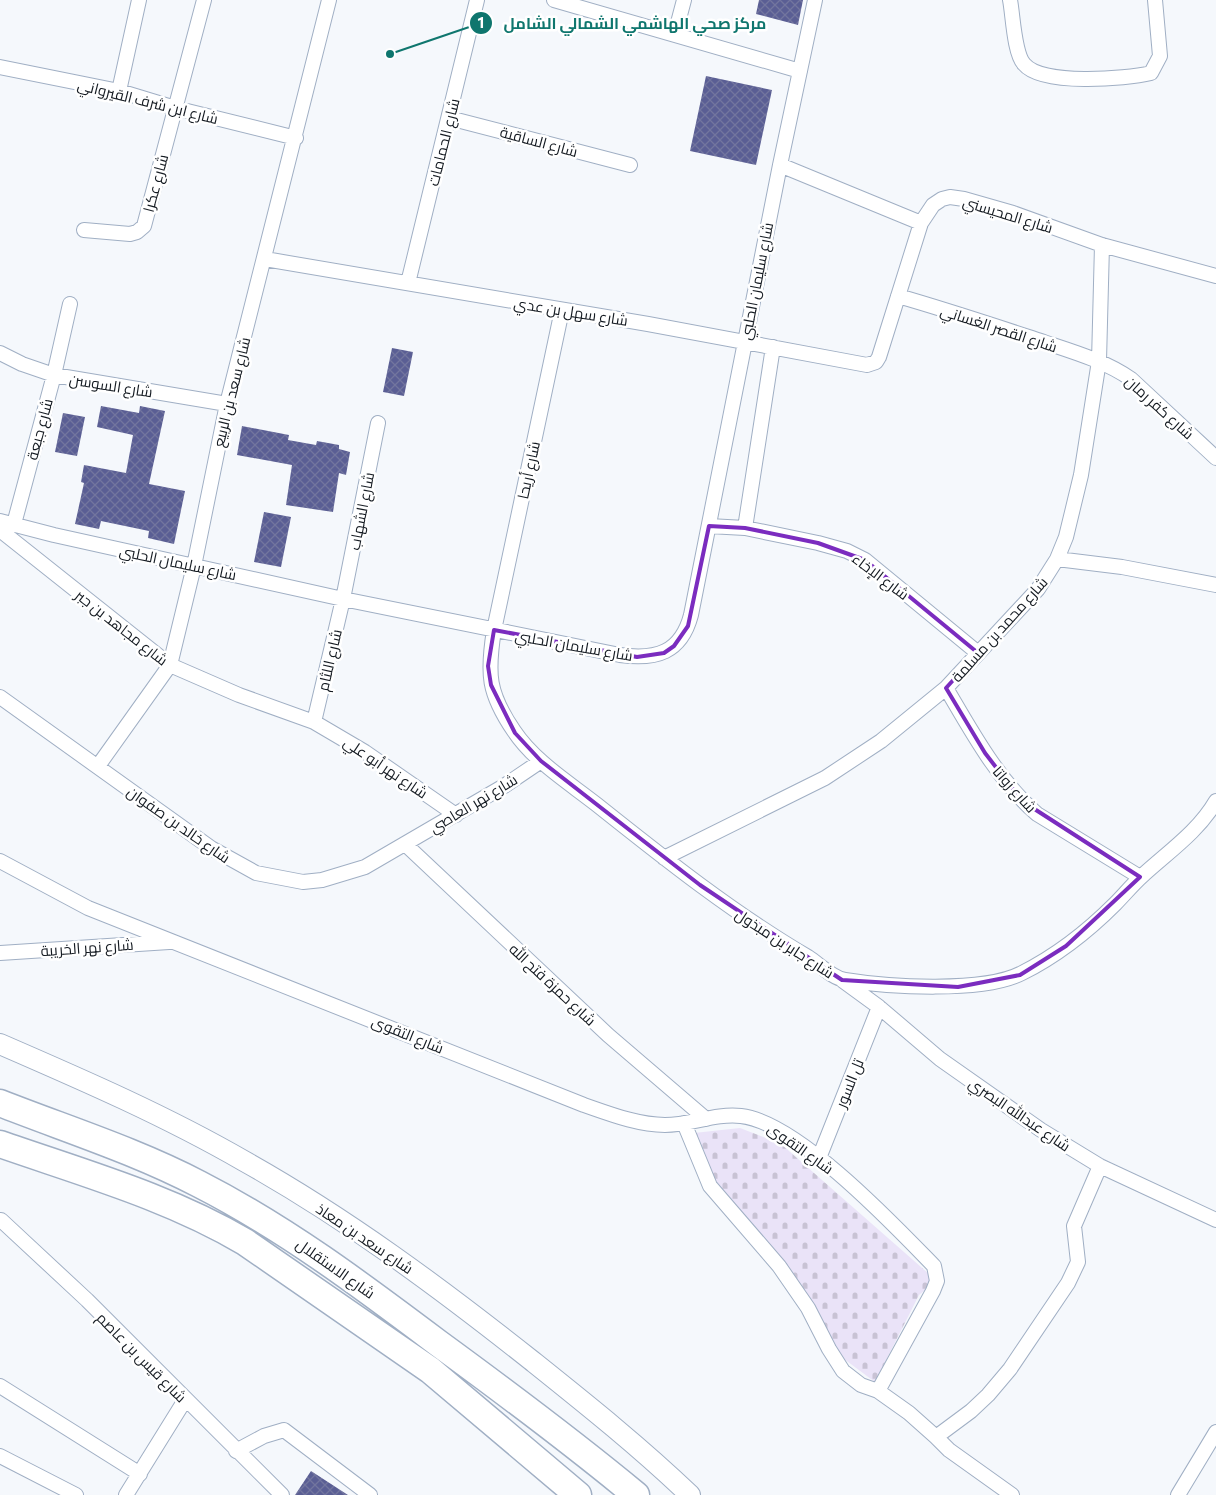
<svg xmlns="http://www.w3.org/2000/svg" width="1216" height="1495" viewBox="0 0 1216 1495" font-family="Commissioner,Cairo,sans-serif">
<style>
.cemetery{fill:url(#cemetery-stones)}
.building{fill:url(#building-cross-hatch)}
.lines{fill:none;stroke-linecap:round;stroke-linejoin:round}
.street-casing{stroke:#a0afc4;stroke-width:16}
.secondary-casing{stroke:#a0afc4;stroke-width:22}
.highway-casing{stroke:#a0afc4;stroke-width:29}
.street{stroke:#fff;stroke-width:14}
.secondary{stroke:#fff;stroke-width:20}
.highway{stroke:#fff;stroke-width:26}
.marked{fill:none;stroke:#7b2cbf;stroke-width:4;stroke-linejoin:round}
.labels{text-anchor:middle;dominant-baseline:central;stroke-width:5;stroke-linejoin:round;paint-order:stroke}
.street-label{font-size:15px;fill:#141a21;stroke:#fff}
.leader{fill:none;stroke:#0f766e;stroke-width:2}
.callout-dot{fill:#0f766e;stroke:#fff;stroke-width:2}
.mark-label{font-size:15px;text-anchor:middle;font-weight:bold;fill:#fff}
.callout-label{font-size:16px;text-anchor:middle;font-weight:bold;fill:#0f766e;stroke:#fff;stroke-width:5;stroke-linejoin:round;paint-order:stroke}
</style>
<defs>
<pattern id="cemetery-stones" width="16" height="16" patternUnits="userSpaceOnUse" patternTransform="scale(1.25)"><rect width="16" height="16" fill="#eae3f8"/><path d="M2 7V4a2 2 0 0 1 4 0v3zM10 15v-3a2 2 0 0 1 4 0v3z" fill="#c8c2d4"/></pattern>
<pattern id="building-cross-hatch" width="8" height="8" patternUnits="userSpaceOnUse" patternTransform="scale(1.25)"><rect width="8" height="8" fill="#5a5e94"/><path d="M0 0l8 8M0 8l8-8" fill="none" stroke="#72759e"/></pattern>
</defs>
<rect width="100%" height="100%" fill="#f5f8fc"/>
<!-- cemetery -->
<path class="cemetery" d="M740,1128L781,1144L929,1274L930,1286L919,1295L875,1382L836,1353L771,1261L715,1201L694,1133Z"/>
<!-- building -->
<path class="building" d="M759,0H803L798,25L756,14Z
M706,76L772,90L756,165L690,151Z
M392,348L413,352L404,396L383,392Z
M101,406L139,413L140,406L165,411L149,484L185,491L174,544L148,538L149,531L101,521L99,529L75,524L84,483L81,482L84,465L126,473L133,435L97,427Z
M63,413L85,417L77,456L55,452Z
M242,426L289,435L288,440L316,445L317,441L339,445V449L350,452L346,475L339,473L333,512L286,505L292,465L237,455Z
M264,512L291,517L281,567L254,562Z
M311,1471L348,1495H295Z"/>
<g class="lines">
<!-- street casing -->
<g class="street-casing">
<path id="street" d="M554,0L800,71
M1010,0C1013,15 1014,53 1024,64C1042,86 1125,79 1151,73L1160,56L1155,0
M675,34L684,0
M0,67L119,91L175,108L296,138
M119,91L139,0
M449,118L630,165
M780,165L921,223
M84,230L130,234L137,232L144,226L204,0
M265,259L648,324L867,365L876,362L879,357L921,223L933,205L942,199L950,197L964,199L1013,213L1102,245L1216,276
M408,283L477,0
M898,296C947,310 995,326 1044,342C1074,352 1105,361 1131,379L1216,458
M562,310L494,630C487,674 488,693 514,731C534,761 568,782 596,804C665,859 733,913 808,957C819,964 832,978 845,980C888,987 984,993 1022,973C1056,956 1088,931 1115,904C1124,895 1132,885 1142,876C1168,852 1198,832 1216,801
M0,353L22,364L54,375L227,404
M0,521L54,535L343,599L620,655C656,660 681,653 691,615L780,165L815,0
M14,524L54,375L70,304
M709,526L745,528L818,543L847,551L865,560L978,653
M745,528L773,347
M0,530L170,665L239,695L314,722L365,752L456,815
M1057,559L1122,567L1216,585
M946,688C972,732 997,779 1037,814L1140,877
M0,697L211,848L256,873L303,882L322,880L365,867L504,786L541,761
M314,722L343,599L378,423
M98,766L170,665L194,566L227,404L329,0
M405,844L608,1035L706,1119
M664,858L825,778L881,741L946,688L1038,589L1057,559L1066,537L1081,475L1099,361L1102,245
M0,861L88,908L584,1105C610,1114 638,1125 665,1125C691,1125 715,1113 741,1116C797,1122 894,1225 934,1266L937,1281L933,1291L878,1391L909,1413L936,1437L971,1411L988,1395L1010,1369L1068,1283L1078,1262L1074,1226L1100,1166
M0,953L169,942
M842,980L879,1007L940,1059L1041,1130L1100,1166L1216,1220
M684,1123L710,1186L779,1266L808,1308L829,1349L843,1371L861,1385L878,1391
M819,1158L879,1007
M1,1220L87,1300L282,1495
M0,1386L140,1474
M936,1437L949,1450L1012,1495
M236,1451L264,1436L284,1430L370,1495
M0,1456L76,1495
M126,1495L185,1400
M1178,1495L1216,1432"/>
</g>
<!-- secondary casing -->
<g class="secondary-casing">
<path id="secondary" d="M0,1044C83,1080 166,1116 244,1161C346,1218 440,1288 531,1360C586,1404 640,1447 690,1495"/>
</g>
<!-- highway casing -->
<g class="highway-casing">
<path id="highway" d="M0,1103C66,1129 136,1151 199,1184C285,1228 361,1285 438,1343C505,1392 572,1442 636,1495
M0,1144C83,1173 169,1197 245,1242L430,1370L578,1495"/>
</g>
<!-- street -->
<use href="#street" class="street"/>
<!-- secondary -->
<use href="#secondary" class="secondary"/>
<!-- highway -->
<use href="#highway" class="highway"/>
</g>
<!-- marked area -->
<path class="marked" d="M709,526L745,528L818,543L865,560L978,653L946,688L985,753L1022,801L1140,877L1066,946L1020,975L958,987L842,980L700,885L541,761L515,733L491,685L488,666L494,630L637,657L664,653L674,646L688,626Z"/>
<g class="labels">
<!-- street labels -->
<g class="street-label">
<text transform="translate(148 101) rotate(14)">شارع ابن شرف القيرواني</text>
<text transform="translate(539 141) rotate(15)">شارع الساقية</text>
<text transform="translate(443 142) rotate(-76)">شارع الحمامات</text>
<text transform="translate(155 183) rotate(-75)">شارع عكرا</text>
<text transform="translate(1008 214) rotate(17)">شارع المحيسني</text>
<text transform="translate(756 281) rotate(-79)">شارع سليمان الحلبي</text>
<text transform="translate(571 311) rotate(9)">شارع سهل بن عدي</text>
<text transform="translate(999 328) rotate(18)">شارع القصر الغساني</text>
<text transform="translate(111 385) rotate(9)">شارع السوسن</text>
<text transform="translate(231 392) rotate(-76)">شارع سعد بن الربيع</text>
<text transform="translate(1160 407) rotate(42)">شارع كفر رمان</text>
<text transform="translate(39 429) rotate(-75)">شارع جبعة</text>
<text transform="translate(528 470) rotate(-78)">شارع أريحا</text>
<text transform="translate(361 511) rotate(-79)">شارع الشهاب</text>
<text transform="translate(178 562) rotate(12)">شارع سليمان الحلبي</text>
<text transform="translate(881 576) rotate(37)">شارع الإخاء</text>
<text transform="translate(122 627) rotate(38)">شارع مجاهد بن جبر</text>
<text transform="translate(999 629) rotate(-48)">شارع محمد بن مسلمة</text>
<text transform="translate(574 645) rotate(10)">شارع سليمان الحلبي</text>
<text transform="translate(329 660) rotate(-77)">شارع اللثام</text>
<text transform="translate(386 767) rotate(34)">شارع نهر أبو علي</text>
<text transform="translate(1015 789) rotate(48)">شارع زواتا</text>
<text transform="translate(473 803) rotate(-31)">شارع نهر العاصي</text>
<text transform="translate(179 824) rotate(35)">شارع خالد بن صفوان</text>
<text transform="translate(785 943) rotate(33)">شارع جابر بن مبذول</text>
<text transform="translate(87 947) rotate(-4)">شارع نهر الخريبة</text>
<text transform="translate(553 984) rotate(43)">شارع حمزة فتح الله</text>
<text transform="translate(408 1034) rotate(22)">شارع التقوى</text>
<text transform="translate(849 1083) rotate(-68)">تل السور</text>
<text transform="translate(1020 1114) rotate(34)">شارع عبدالله البصري</text>
<text transform="translate(801 1148) rotate(35)">شارع التقوى</text>
<text transform="translate(365 1238) rotate(34)">شارع سعد بن معاذ</text>
<text transform="translate(336 1268) rotate(35)">شارع الاستقلال</text>
<text transform="translate(142 1357) rotate(45)">شارع قيس بن عاصم</text>
</g>
</g>
<!-- callouts -->
<path class="leader" d="M390 54L481 23"/>
<g class="callout-dot">
<circle cx="390" cy="54" r="5"/>
<circle cx="481" cy="23" r="12"/>
</g>
<g class="mark-label">
<text x="481" y="28">1</text>
</g>
<g class="callout-label">
<text x="635" y="29">مركز صحي الهاشمي الشمالي الشامل</text>
</g>
</svg>
